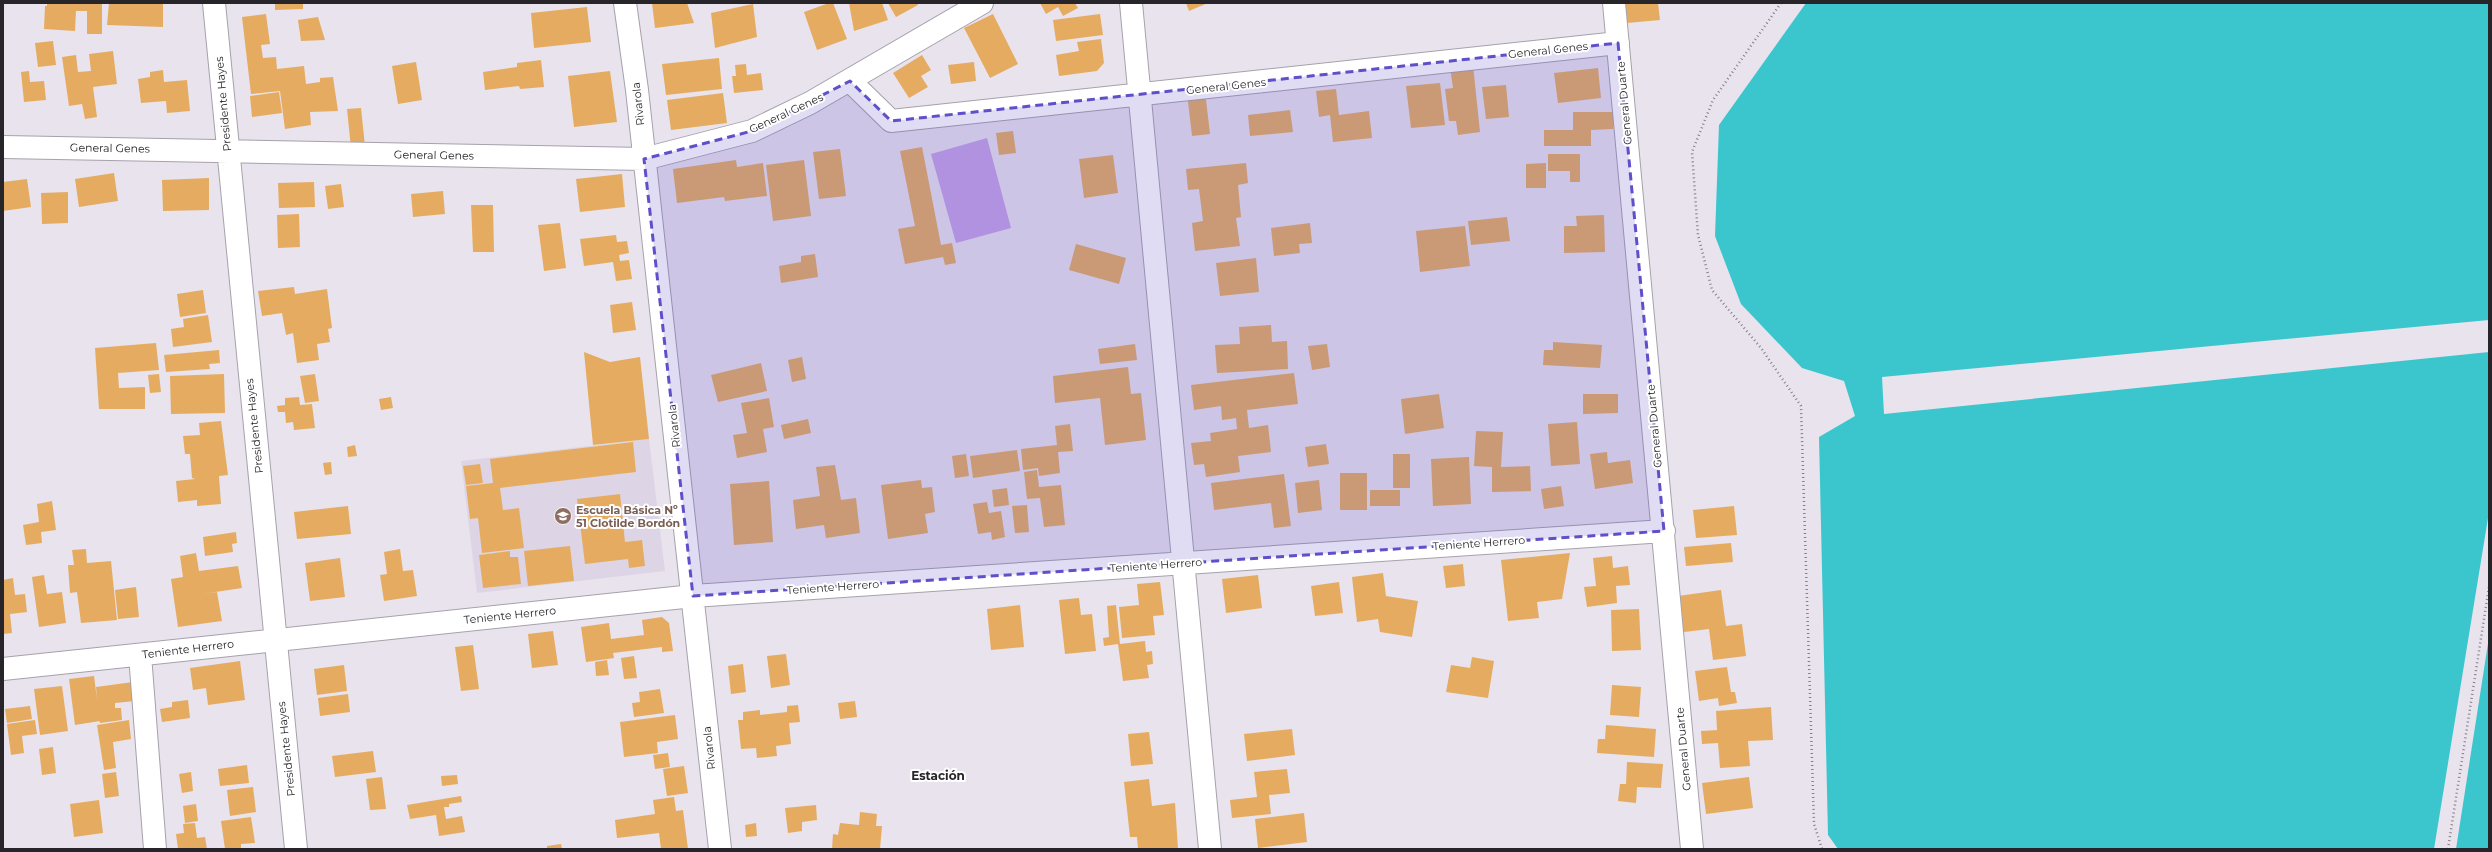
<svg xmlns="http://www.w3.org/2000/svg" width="2492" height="852" viewBox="0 0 2492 852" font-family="Montserrat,sans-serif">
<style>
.built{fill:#ddd5e6}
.green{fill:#c5a3e6}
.water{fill:#3bc6ce}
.building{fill:#e5ac61}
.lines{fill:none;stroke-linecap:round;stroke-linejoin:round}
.minor-casing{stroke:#a6a1ab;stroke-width:24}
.path{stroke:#838086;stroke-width:2.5;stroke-dasharray:1 3;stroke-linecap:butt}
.minor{stroke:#fff;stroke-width:22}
.marked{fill:#5f50c9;fill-opacity:0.2;stroke:#5f50c9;stroke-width:3;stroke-dasharray:8 5;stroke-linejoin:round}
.labels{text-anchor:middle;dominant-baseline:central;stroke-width:4;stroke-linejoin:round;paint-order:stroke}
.street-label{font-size:11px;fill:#272529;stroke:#fff}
.education-label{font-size:11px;font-weight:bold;fill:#785e54;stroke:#fff;text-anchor:start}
.neighbourhood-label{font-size:12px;font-weight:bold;fill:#272529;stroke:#fff}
</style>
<rect width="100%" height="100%" fill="#e8e3ed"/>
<!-- built -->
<path class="built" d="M649,439L665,571L477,593L461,461Z"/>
<!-- green -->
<path class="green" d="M987,138L1011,228L956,243L931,154Z"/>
<!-- water -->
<path class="water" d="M1806,3H2489V320L1882,377L1884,414L2489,352V512L2434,849H1838L1828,835L1819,437L1855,416L1844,381L1802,368L1741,304L1715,236L1719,125Z
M2489,637V849H2456Z"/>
<!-- building -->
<path class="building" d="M47,3H102V34H87V11H76L75,31L44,29L45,6H47Z
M109,3H163V27L107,25Z
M275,3H303V9L275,10Z
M652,3H687L694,23L655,28Z
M829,3H833L847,39L817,50L804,12Z
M849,3H882L888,20L854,31Z
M888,3H917L918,5L896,17Z
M1040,3H1075L1078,8L1063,16L1058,7L1046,14Z
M1186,3H1208L1189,11Z
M1625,3H1658L1660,20L1627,23Z
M753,4L757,37L715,48L711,13Z
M587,7L591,42L534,48L531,13Z
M266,14L270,44L261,45L263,58L276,57L277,69L304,66L306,84L320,82V78L333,77L338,111L310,112L311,125L285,129L280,91L251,94L242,17Z
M993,14L1018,64L990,78L964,28Z
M1100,14L1103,35L1056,41L1053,20Z
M318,17L325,40L301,41L298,20Z
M1101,39L1104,63L1097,71L1059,76L1056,55L1079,51L1077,42Z
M53,41L56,65L38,67L35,43Z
M113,51L117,84L93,87L97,117L85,119L82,104L69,106L62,57L76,55L78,72L91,71L89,54Z
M922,55L931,70L921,76L928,87L909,98L893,73Z
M719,58L722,89L666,95L662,64Z
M541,60L544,87L520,89L519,86L485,90L483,72L517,67V63Z
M416,62L422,100L398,104L392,66Z
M974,62L976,81L951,84L948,65Z
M746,64L747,75L761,73L763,90L734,93L732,76H736L735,65Z
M1473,65L1480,132L1458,135L1456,121H1449L1445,89L1453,88L1450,67Z
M1598,68L1601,98L1558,103L1554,73Z
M163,70L164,82L187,80L190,111L167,113L166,101L141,103L138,79L150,77V72Z
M29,71L30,82L44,81L46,100L24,102L21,72Z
M610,71L617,122L574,127L568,76Z
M1440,83L1445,125L1411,128L1406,86Z
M1506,85L1509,117L1486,119L1482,87Z
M1336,89L1339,115L1369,111L1372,138L1333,142L1330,115L1319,117L1316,91Z
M1205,91L1210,134L1192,136L1187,93Z
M279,92L282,113L252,117L250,96Z
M723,93L727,123L671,130L667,100Z
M361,108L365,146L351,148L347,109Z
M1290,110L1293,132L1250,136L1248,115Z
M1573,112H1613V129L1591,130V146H1544V130H1573Z
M1013,131L1016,153L999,155L996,133Z
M922,147L941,245L952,243L956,263L945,265L943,257L905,264L898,229L915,226L900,151Z
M840,149L846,196L819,199L813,152Z
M1548,154H1580V182H1570V171H1548Z
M1113,155L1118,193L1084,198L1079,159Z
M736,160L737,167L763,163L767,196L725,201L724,197L677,203L673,169Z
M804,160L811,216L773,221L766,165Z
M1246,163L1248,183L1238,185L1241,217L1236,218L1240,246L1195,251L1192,223L1203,221L1199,189L1188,190L1186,169Z
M1546,163V188H1526V164Z
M114,173L118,201L79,207L75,179Z
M622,174L625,207L580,212L576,179Z
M209,178V210L163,211L162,180Z
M27,179L31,207L3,211V182Z
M314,182L315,207L279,208L278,183Z
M341,184L344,207L328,209L325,186Z
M443,191L445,214L413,217L411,194Z
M68,192V223L42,224L41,193Z
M471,205H493L494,252H473Z
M299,214L300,247L278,248L277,215Z
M1604,215L1605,252L1564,253V226H1577L1576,216Z
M1507,217L1510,241L1471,245L1468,221Z
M560,223L566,268L544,271L538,225Z
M1310,223L1312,243L1299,244L1300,253L1274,256L1271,228Z
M1465,226L1470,266L1420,272L1416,231Z
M616,235L617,242L627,241L629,253L619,255L620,261L629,260L632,279L616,281L613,262L584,266L580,239Z
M1076,244L1126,258L1119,284L1069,270Z
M815,254L818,277L781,283L779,266L801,262V256Z
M1256,258L1259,292L1220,296L1216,263Z
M294,287L295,294L327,289L332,328L328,329L330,342L317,344L319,360L297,363L293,333L286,335L282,313L262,316L258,291Z
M203,290L206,313L180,317L177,294Z
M632,302L636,330L613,333L610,305Z
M208,315L212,342L173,347L171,329L184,327L183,319Z
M1271,325L1272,342L1287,341L1288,369L1217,373L1215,345L1240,344L1239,327Z
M1553,342L1602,345L1600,368L1543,365L1544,350H1553Z
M156,343L159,370L118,373L119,388L145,387V409H99L95,348Z
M1135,344L1137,360L1100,364L1098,349Z
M1327,344L1330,367L1312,370L1308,346Z
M219,350L220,363L209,364L210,369L166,372L164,355Z
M584,352L610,362L640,357L649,439L593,445Z
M802,357L806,379L792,382L788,360Z
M761,363L767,391L718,402L711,375Z
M1128,367L1131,394L1141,393L1146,440L1105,445L1100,398L1055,403L1053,376Z
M1294,373L1298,404L1247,410L1249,428L1268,425L1271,452L1238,456L1240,472L1206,477L1204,464L1194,465L1191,443L1211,441L1210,433L1237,429L1236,418L1222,420L1221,406L1194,410L1191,385Z
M159,374L161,392L150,393L148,375Z
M224,374L225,413L171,414L170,376Z
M315,374L319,401L305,403L300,376Z
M1439,394L1444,428L1405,434L1401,399Z
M1583,394H1618V413L1583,414Z
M299,397L300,405L312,404L315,428L294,430L293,422L286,423L285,412H278L277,406L285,405V398Z
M391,397L393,408L381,410L379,399Z
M769,398L774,427L763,429L767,452L737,458L733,435L747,433L741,403Z
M808,419L811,433L784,439L781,425Z
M221,421L228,475L219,476L221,504L197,506V500L178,502L176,481L195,479L192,478L190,454H185L183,436L200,435L199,423Z
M1577,422L1580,464L1551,466L1548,424Z
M1070,424L1073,451L1058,452L1060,473L1039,476L1038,468L1023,470L1021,449L1057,445L1055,426Z
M1476,431L1503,432L1501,467L1530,466L1531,491L1492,492V467L1474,466Z
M633,442L636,472L500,488L503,510L519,508L524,548L482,553L478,518L470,519L466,486L493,483L490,459Z
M1326,444L1329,464L1308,467L1305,447Z
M355,445L357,456L348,457L347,447Z
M1017,450L1020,471L973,478L970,456Z
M1607,452L1608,463L1630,460L1633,483L1595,489L1590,454Z
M966,454L969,476L955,478L952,456Z
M1393,454H1410V488H1393Z
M1469,457L1471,504L1433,506L1431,459Z
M331,462L332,474L325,475L323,463Z
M480,464L483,483L466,485L463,466Z
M835,465L841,500L856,498L860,533L826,538L824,525L796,529L793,500L820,496L816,467Z
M1037,470L1039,487L1061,485L1065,525L1044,527L1040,498L1027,499L1024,472Z
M1340,473H1367V510H1340Z
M1284,474L1291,526L1274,528L1271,503L1214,510L1211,483Z
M921,480L922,488L932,487L935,512L925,514L928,533L888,539L881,485Z
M1319,480L1322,510L1298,513L1295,483Z
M769,481L773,542L734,545L730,484Z
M1561,486L1564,506L1544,509L1541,489Z
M1007,488L1009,505L994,507L992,490Z
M1370,490H1400V506H1370Z
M620,494L625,542L642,540L645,566L629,568L628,559L585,564L577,499Z
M52,501L56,530L41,532L42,543L26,545L23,525L39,522L37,504Z
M987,502L989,513L1001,511L1005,537L992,540L991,532L978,534L973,504Z
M1027,505L1029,532L1015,533L1012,506Z
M348,506L351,534L297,539L294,512Z
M1734,506L1737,535L1696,538L1693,510Z
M236,532L237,543L232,544L233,552L205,556L203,537Z
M1731,543L1733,562L1686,566L1684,547Z
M570,546L574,581L528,586L524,551Z
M86,549L87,563L111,561L117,620L81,623L77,592L70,593L68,565H74L72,550Z
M400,549L403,571L413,570L417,596L384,601L380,575L387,574L384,552Z
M510,551V557H518L521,584L483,588L479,555Z
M196,553L199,571L238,566L242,588L202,594L217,592L222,621L207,623L205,609L207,623L178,627L171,579L183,577L180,556Z
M1570,553L1562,599L1537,602L1539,618L1508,621L1501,560Z
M1612,556L1613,568L1628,566L1630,585L1616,586L1617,603L1587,607L1584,587L1596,586L1593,558Z
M340,558L345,597L310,601L305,563Z
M1463,564L1465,586L1446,588L1443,566Z
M1383,573L1386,596L1418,601L1412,637L1380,632L1378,619L1357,622L1352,577Z
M44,575L47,594L62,592L66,623L39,627L32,577Z
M1258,575L1262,608L1226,613L1222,579Z
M13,578L15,595L25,594L27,612L10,614L12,633L3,634V580Z
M1160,582L1164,615L1153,616L1155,635L1122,638L1119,607L1139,605L1137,584Z
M1339,582L1343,613L1315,616L1311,586Z
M136,587L139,617L118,619L115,590Z
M1721,590L1726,626L1742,624L1746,656L1713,660L1709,629L1676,633L1671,597Z
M1079,598L1081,615L1092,614L1096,651L1065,654L1059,600Z
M1020,605L1024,647L991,650L987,609Z
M1116,605L1120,644L1145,641L1146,652L1152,651L1153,664L1147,665L1149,678L1123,681L1118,644L1104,646L1103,638L1109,637L1107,606Z
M1639,609L1641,650L1612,651L1611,610Z
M662,617L669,623L673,651L662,652V647L613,653L614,658L586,662L581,627L609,623L611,639L644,635L642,620Z
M553,631L558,665L532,668L528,634Z
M473,645L479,689L461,691L455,647Z
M786,654L790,685L771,688L767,656Z
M634,656L637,678L624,679L621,658Z
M1472,657L1494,661L1488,698L1446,692L1451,665L1470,668Z
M607,660L609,675L596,676L595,662Z
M240,661L245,700L208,705L206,688L193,690L190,668Z
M743,664L746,692L731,694L728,666Z
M344,665L347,691L317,695L314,669Z
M1727,667L1731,692H1735L1737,703L1719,706L1718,698L1699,701L1695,671Z
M94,676L97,699L96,687L133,682L135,701L115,703V708H121L122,720L100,723L99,716L100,721L75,725L69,679Z
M1612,685L1641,687L1639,717L1610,715Z
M62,686L68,731L40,735L34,689Z
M660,689L664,713L634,717L632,703L640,702L639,692Z
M348,694L350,712L320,716L318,698Z
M188,700L190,718L162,722L160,709L172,707V702Z
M855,701L857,717L840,719L838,703Z
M798,705L800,722L789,723L791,744L776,746L777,756L757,758L756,748L741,749L738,720H743V712L760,710V715L787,712V706Z
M30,706L32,719L7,723L5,709Z
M1771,707L1773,740L1748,741L1750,766L1720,768L1718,743L1702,744L1701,731L1717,730L1716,711Z
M675,715L678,739L657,742L658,753L624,757L620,722Z
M35,720L37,734L22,736L24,753L11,755L7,724Z
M129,720L131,739L113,742L116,768L104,770L97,725Z
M1606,725L1656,729L1654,757L1597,753L1598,739H1605Z
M1292,729L1295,755L1247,761L1244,734Z
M1149,732L1153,764L1131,766L1128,734Z
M53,747L56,773L42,775L39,749Z
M373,751L376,772L335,777L332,756Z
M668,753L670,767L655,769L653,755Z
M1627,762L1663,764L1661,788L1637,787L1636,803L1618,801L1620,784H1626Z
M247,765L249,783L220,786L218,769Z
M684,766L688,793L667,796L663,769Z
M1287,769L1290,793L1269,795L1271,814L1232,818L1230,800L1257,797L1254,772Z
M116,772L119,796L105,798L102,774Z
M191,772L193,791L182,793L179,774Z
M457,775L458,784L442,786L441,776Z
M382,777L386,809L370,810L366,779Z
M1749,777L1753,808L1706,814L1702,783Z
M1149,779L1152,806L1175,803L1178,849H1138L1137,837H1130L1124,782Z
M253,787L256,812L230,816L227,790Z
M461,796L462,802L449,804V807H444L446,819L462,816L465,832L439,836L436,815L410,819L407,805Z
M674,797L676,811L683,810L688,849H661L659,833L617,838L615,820L655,814L653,800Z
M99,800L103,833L74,837L70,804Z
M196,804L198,821L185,823L183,806Z
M816,805L817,820L802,822V831L788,833L785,808Z
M860,812L877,814L876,826H882L880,849H832L833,834L838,835L840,823L859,825Z
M1304,813L1307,842L1258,848L1255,819Z
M251,817L255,843L241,844V849H225L221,821Z
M195,823L197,838L205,837L207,849H178L176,834L184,833L183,824Z
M756,823L757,836L746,837L745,825Z
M561,844L562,849H547V846Z"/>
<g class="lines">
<!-- minor casing -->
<g class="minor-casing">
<path id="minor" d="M214,3L296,849
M625,3L637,90L720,849
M1131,3L1210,849
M1614,3L1692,849
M850,81L891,121L1618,43
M3,147L644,159L752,131L810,103L982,3
M140,655L155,849
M3,669L693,596L1664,531"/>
</g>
<!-- path -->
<path class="path" d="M1781,3L1713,100L1692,152L1698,235L1712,290L1761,348L1801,406L1814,824L1822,849
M2448,849L2489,587"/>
<!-- minor -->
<use href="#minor" class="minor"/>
</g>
<!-- marked area -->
<path class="marked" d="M1618,43L1664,531L693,596L644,159L752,131L850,81L891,121Z"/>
<!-- icons -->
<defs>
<g id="school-disc" transform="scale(0.9)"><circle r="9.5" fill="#8d6e63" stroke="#fff"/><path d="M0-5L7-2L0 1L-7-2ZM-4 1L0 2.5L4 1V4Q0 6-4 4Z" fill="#fff"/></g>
</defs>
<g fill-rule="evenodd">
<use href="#school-disc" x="563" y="516"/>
</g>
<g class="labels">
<!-- street labels -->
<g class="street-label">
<text transform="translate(1548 50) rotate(-6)">General Genes</text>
<text transform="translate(1226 86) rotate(-6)">General Genes</text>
<text transform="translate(1624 103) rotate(-95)">General Duarte</text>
<text transform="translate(223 104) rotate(-95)">Presidente Hayes</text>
<text transform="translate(638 104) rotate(-96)">Rivarola</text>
<text transform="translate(786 113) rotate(-25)">General Genes</text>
<text transform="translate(110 148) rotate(1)">General Genes</text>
<text transform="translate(434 155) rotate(1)">General Genes</text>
<text transform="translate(254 426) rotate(-96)">Presidente Hayes</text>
<text transform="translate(674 426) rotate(-96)">Rivarola</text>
<text transform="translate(1654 426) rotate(-95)">General Duarte</text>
<text transform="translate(1479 543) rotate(-4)">Teniente Herrero</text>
<text transform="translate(1156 565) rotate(-4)">Teniente Herrero</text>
<text transform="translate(833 587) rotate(-4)">Teniente Herrero</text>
<text transform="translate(510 615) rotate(-6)">Teniente Herrero</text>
<text transform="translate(188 649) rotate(-7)">Teniente Herrero</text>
<text transform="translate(709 748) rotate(-96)">Rivarola</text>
<text transform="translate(286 749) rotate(-96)">Presidente Hayes</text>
<text transform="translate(1683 749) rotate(-95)">General Duarte</text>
</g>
<!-- education labels -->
<g class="education-label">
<text x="576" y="510">Escuela Básica Nº<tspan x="576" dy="13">51 Clotilde Bordón</tspan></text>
</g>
<!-- neighbourhood labels -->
<g class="neighbourhood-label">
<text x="938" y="775">Estación</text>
</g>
</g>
<!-- border -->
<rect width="2492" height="852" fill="none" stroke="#272529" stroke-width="8"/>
</svg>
